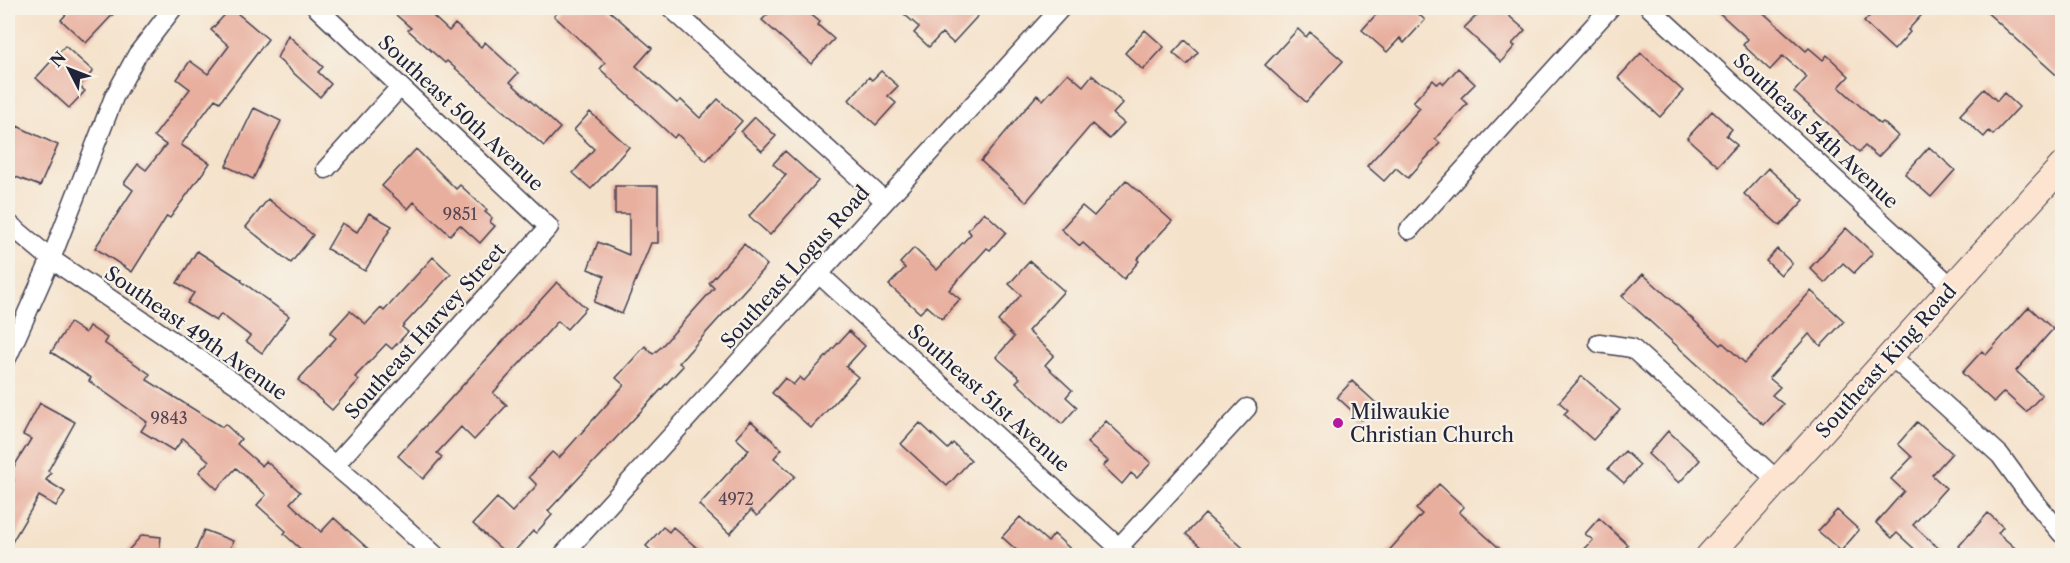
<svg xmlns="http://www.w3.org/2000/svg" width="2070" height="563" viewBox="0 0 2070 563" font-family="'Libre Caslon Text',serif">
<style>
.building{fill:#e8ae9e}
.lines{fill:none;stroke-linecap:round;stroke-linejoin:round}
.street-casing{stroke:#423f51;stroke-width:21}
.secondary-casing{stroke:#423f51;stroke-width:28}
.street{stroke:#fff;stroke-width:18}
.secondary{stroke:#fde4d1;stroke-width:26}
.poi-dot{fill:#b5179e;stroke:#f7f3e8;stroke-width:2}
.labels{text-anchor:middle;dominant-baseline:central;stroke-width:4.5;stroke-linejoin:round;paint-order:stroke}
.number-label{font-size:16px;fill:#544554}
.street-label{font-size:20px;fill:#22223b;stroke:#f7f3e8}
.poi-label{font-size:20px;fill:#22223b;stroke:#f7f3e8;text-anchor:start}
</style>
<rect width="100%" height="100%" fill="#f7f3e8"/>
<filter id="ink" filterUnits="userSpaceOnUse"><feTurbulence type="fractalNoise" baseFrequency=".0167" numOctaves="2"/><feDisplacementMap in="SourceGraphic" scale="12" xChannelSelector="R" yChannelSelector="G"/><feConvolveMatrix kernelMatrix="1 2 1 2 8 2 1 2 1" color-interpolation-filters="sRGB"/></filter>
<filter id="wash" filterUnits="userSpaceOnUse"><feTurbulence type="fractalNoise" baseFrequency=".008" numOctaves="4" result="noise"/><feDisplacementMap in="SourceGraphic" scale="24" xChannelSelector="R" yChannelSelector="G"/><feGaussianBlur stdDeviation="1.35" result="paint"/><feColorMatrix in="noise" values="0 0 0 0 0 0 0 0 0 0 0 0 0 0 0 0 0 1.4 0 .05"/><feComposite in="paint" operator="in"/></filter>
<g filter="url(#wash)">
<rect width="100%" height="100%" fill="#f5e2cb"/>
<g id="blocks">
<!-- building -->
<path class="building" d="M72,8H119L86,43L61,20Z
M231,8L268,39L220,102L215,99L181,145L210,163L170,218L167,216L132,272L95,248L133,190L124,183L138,164L146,170L166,145L154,136L190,89L177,79L190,61L208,74L229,46L211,30Z
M388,8H424L449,31L455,24L481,47L485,42L518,73L510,82L560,128L544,146L447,61L445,63L408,30L411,28Z
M562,8H606L652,48L636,66L677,103L681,100L700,118L718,99L742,121L706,161L677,134L674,138L600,69L605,63L554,16Z
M774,8H803L820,22L818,25L834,39L811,64L762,20Z
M897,8H985L953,43L942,33L929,47L914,33L919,27Z
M1382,8H1412L1425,20L1404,43L1400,38L1387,52L1362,30Z
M1484,8H1500L1525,30L1512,44L1515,46L1501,62L1464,28Z
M1714,8H1758L1806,51L1809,48L1823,60L1827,55L1849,76L1839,87L1880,124L1883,122L1898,136L1878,157L1865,146L1859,152L1794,92L1807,77L1783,56L1770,70L1743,45L1748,39Z
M1877,8H1928L1908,30L1910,32L1894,50L1864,22Z
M1982,8H2062V80Z
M1298,29L1306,37L1310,32L1343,61L1306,102L1265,65Z
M1145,30L1164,47L1143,70L1125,53Z
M288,35L323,67L318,72L331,84L320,97L277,58Z
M1185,40L1198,52L1187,65L1173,53Z
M65,46L93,71L79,86L85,91L69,108L36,78Z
M1641,53L1683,91L1660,117L1618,78Z
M1458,68L1475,84L1461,98L1467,104L1435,139L1440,143L1408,178L1396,168L1384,181L1367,166L1420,108L1413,102L1433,80L1437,84L1441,81L1444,84Z
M881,71L898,86L888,96L896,103L876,125L849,100L869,77L872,80Z
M1068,73L1083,86L1092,75L1123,103L1113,114L1124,123L1109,139L1092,124L1026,202L981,161L1037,95L1043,100Z
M1984,89L1997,101L2004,93L2019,107L1993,135L1989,131L1984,137L1960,115Z
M254,108L281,121L253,179L226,166Z
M1712,111L1732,129L1726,136L1737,145L1718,166L1687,138Z
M590,112L629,147L591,189L573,173L594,149L574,130Z
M755,117L776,136L762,151L741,132Z
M17,126L58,145L40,186L8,174L12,159L8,157V146Z
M1929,147L1955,170L1931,197L1905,174Z
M416,149L456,189L460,185L487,210L485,212L492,218L490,222L495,226L480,243L460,225L450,235L414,202L408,209L382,186Z
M785,151L818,181L770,235L749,216L786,175L773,164Z
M1768,168L1804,200L1780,226L1744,194Z
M1126,180L1172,221L1137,259L1139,261L1124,279L1083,243L1080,246L1061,229L1082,206L1094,216Z
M615,186H658V243H651L622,314L594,302L605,276L588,269L598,242L629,255V214H615Z
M268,199L313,235L291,263L246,227Z
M984,212L1006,232L990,250L987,248L949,290L960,299L942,319L927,306L920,313L889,285L905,268L900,263L914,248L937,270L971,234L968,230Z
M369,213L392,226L365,271L327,249L342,223L357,232Z
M1846,228L1873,253L1854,273L1843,263L1825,283L1810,268Z
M744,244L767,265L679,363L683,366L548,511L552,515L536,533L533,531L511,555H508L473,524L497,498L512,512L537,485L529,477L552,452L559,458L624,385L616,378L645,346L653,354L661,347L714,288L709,283Z
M1777,249L1792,263L1781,275L1766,261Z
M197,251L242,280L241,281L289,316L262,353L246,341L250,336L221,314L216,321L187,303L194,293L177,283Z
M433,257L451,274L402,327L408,332L392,349L386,344L355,377L359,380L332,410L298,380L336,338L330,333L350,311L366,324L381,308L384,311Z
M1030,261L1064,291L1028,331L1054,355L1045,365L1072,390L1066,397L1077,407L1062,424L1016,382L1020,378L996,357L1014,337L998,321L1021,295L1009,284Z
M1643,274L1721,345L1723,343L1745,363L1811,291L1844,321L1821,346L1809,334L1769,378L1780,387L1772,395L1783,404L1764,425L1622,296Z
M557,282L586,308L567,329L558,321L493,393L507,405L474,440L461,427L437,453L442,457L423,479L398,456Z
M2029,307L2053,329L2016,371L2042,395L2026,412L2004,392L1994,402L1962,373L1982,351L1986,355Z
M70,323L85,333L89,326L107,338L104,343L150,374L147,380L222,427L225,424L241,439L237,444L262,466L266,461L300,492L290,503L321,532L334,518L375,555H307L284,534L286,531L257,505L266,495L236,468L217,489L199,472L209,461L183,438L174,451L141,431L147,422L89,381L91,378L51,352Z
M849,331L865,346L846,367L858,377L811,428L772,393L785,378L793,385L800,377L804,381Z
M1582,376L1620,410L1593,440L1564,414L1568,410L1559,402Z
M1352,381L1377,404L1362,420L1337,397Z
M40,403L75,422L48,471L51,473L46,480L65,492L56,506L39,496L8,549V492L14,480L8,476L31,439L23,435Z
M751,421L782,449L774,458L795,476L757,516L751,510L730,534L699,505L749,450L736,438Z
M1106,421L1151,463L1137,478L1131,473L1122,484L1103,466L1108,461L1087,443Z
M1917,422L1952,453L1932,475L1946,488L1913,525L1946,555H1921L1897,533L1892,538L1876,523L1904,491L1891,479L1912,457L1898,444Z
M920,423L948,449L953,443L971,460L947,486L901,444Z
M1668,431L1700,460L1679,483L1648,454Z
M1625,451L1640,465L1624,483L1608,469Z
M1439,484L1464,507L1459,512L1507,555H1385L1422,514L1416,509Z
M1837,510L1859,530L1841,551L1818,531Z
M1988,513L2003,527L1998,533L2023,555H1969L1959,546Z
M1205,514L1251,555H1210L1186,534Z
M1020,517L1048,542L1054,534L1077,555H1022L1002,537Z
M1599,518L1628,545L1619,555H1579L1593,540L1585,534Z
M663,527L669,532L673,527L705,555H656L646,546Z
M204,530L233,541L228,555H194Z
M142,535L161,537L159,555H124Z"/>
</g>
</g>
<g filter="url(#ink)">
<use href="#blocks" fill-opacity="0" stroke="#423f51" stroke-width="1.5"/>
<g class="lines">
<!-- street casing -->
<g class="street-casing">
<path id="street" d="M317,8L549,227L335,465
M671,8L885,201
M1650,8L1952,287
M326,169L400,87
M8,223L51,259L245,390L352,480L436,556
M1409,230L1610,8
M819,274L1128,556
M1599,343L1632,348L1777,480
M1890,355L2000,455L2030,496L2062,534
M8,356L51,259L114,97L137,55L173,8
M1119,547L1247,408
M562,556L1061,8"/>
</g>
<!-- secondary casing -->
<g class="secondary-casing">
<path id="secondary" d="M1709,556L2062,166"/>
</g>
<!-- street -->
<use href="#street" class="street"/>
<!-- secondary -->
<use href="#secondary" class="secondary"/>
</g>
</g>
<!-- markers -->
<circle class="poi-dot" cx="1338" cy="423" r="6"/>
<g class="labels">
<!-- number labels -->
<g class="number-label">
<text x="460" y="214">9851</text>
<text x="169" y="418">9843</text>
<text x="736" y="499">4972</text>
</g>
<!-- street labels -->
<g class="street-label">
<text transform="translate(461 113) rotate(43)">Southeast 50th Avenue</text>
<text transform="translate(1816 131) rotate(43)">Southeast 54th Avenue</text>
<text transform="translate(795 267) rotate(-48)">Southeast Logus Road</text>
<text transform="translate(425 331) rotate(-48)">Southeast Harvey Street</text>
<text transform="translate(196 333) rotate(35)">Southeast 49th Avenue</text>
<text transform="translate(1886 361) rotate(-48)">Southeast King Road</text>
<text transform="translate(989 398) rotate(42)">Southeast 51st Avenue</text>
</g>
<!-- poi labels -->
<g class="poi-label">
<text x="1350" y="412">Milwaukie<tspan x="1350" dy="23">Christian Church</tspan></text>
</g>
</g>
<!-- margin -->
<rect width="2070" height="563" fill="none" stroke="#f7f3e8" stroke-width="30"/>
<!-- north arrow -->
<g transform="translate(69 69) rotate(312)" stroke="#f7f3e8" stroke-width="4.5" paint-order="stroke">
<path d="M0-4.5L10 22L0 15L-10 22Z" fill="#22223b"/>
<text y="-9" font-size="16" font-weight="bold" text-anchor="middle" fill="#22223b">N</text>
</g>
</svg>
